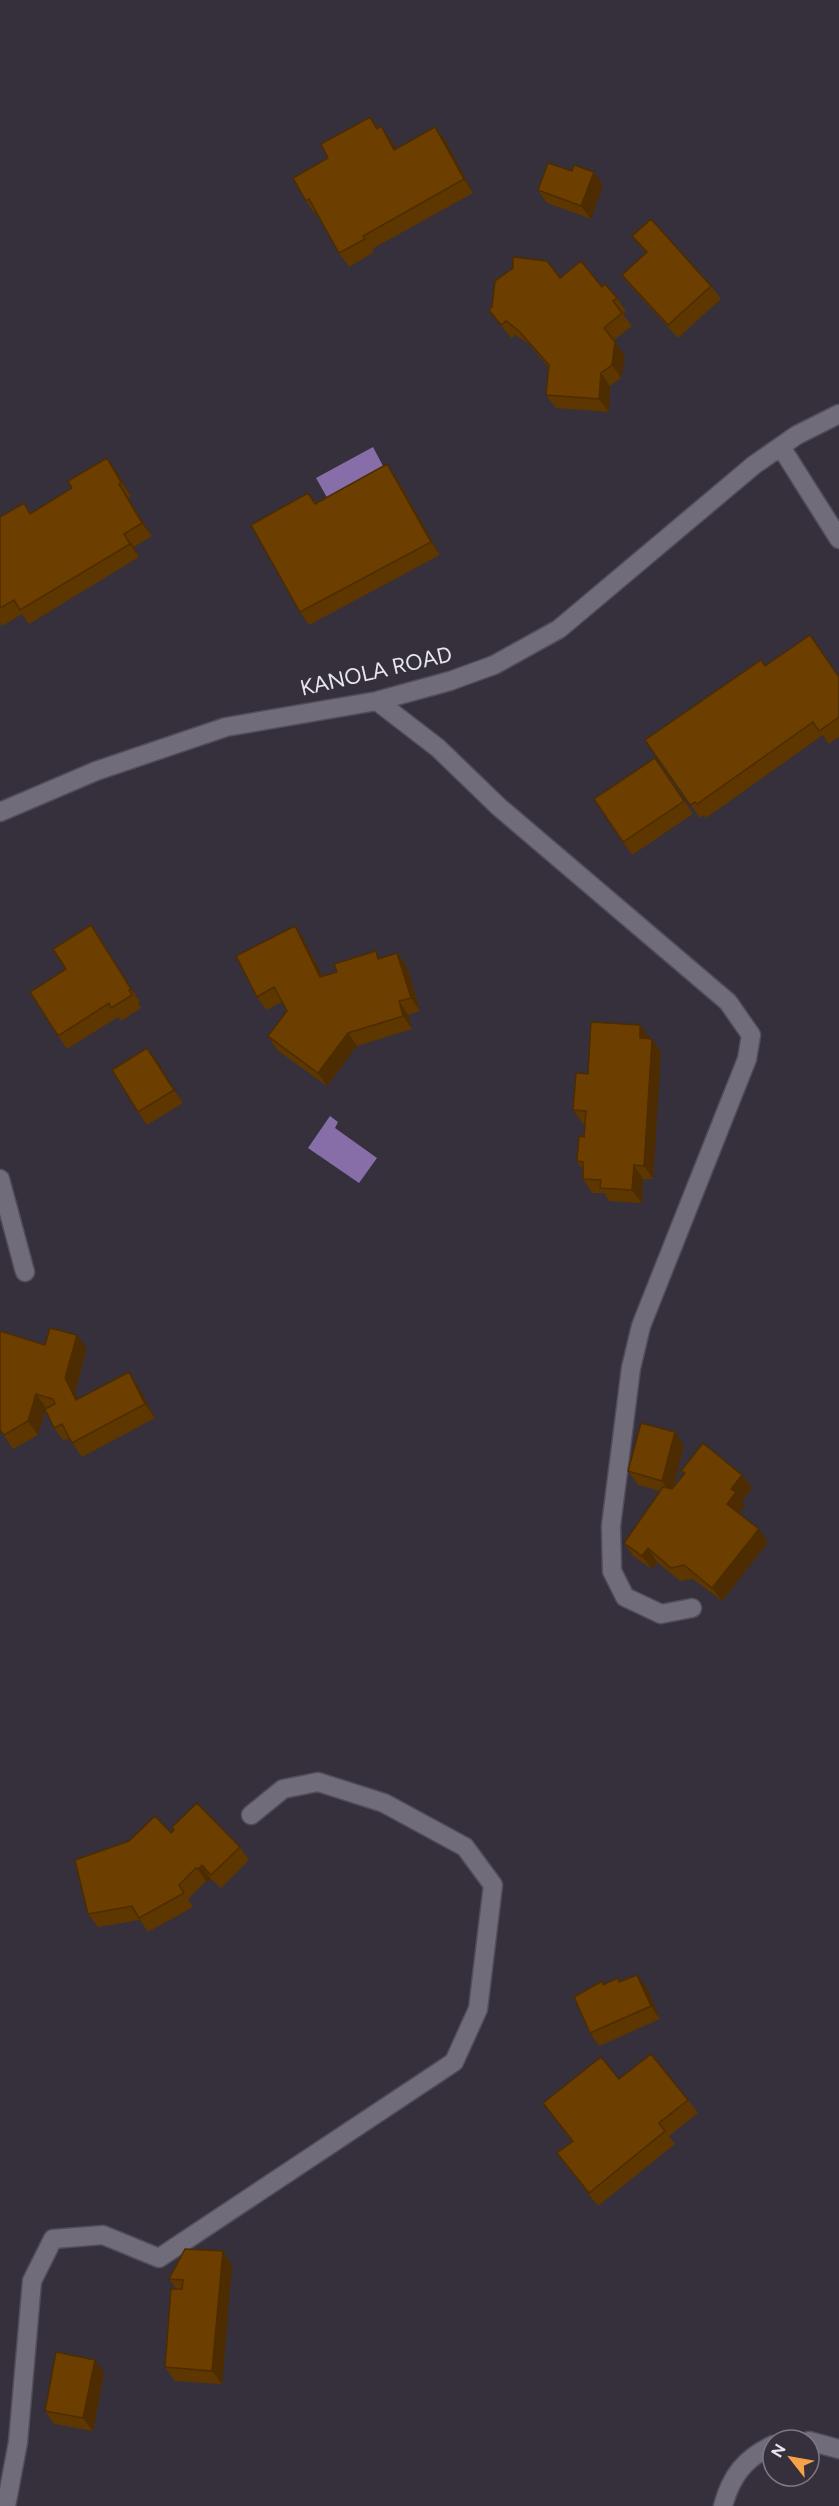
<svg xmlns="http://www.w3.org/2000/svg" width="839" height="2506" viewBox="0 0 839 2506" font-family="Figtree,sans-serif">
<style>
.water{fill:#876ea9}
.lines{fill:none;stroke-linecap:round;stroke-linejoin:round}
.minor-casing{stroke:#524d58;stroke-width:21}
.minor{stroke:#716c79;stroke-width:18}
.wall{fill:#5d3600}
.shaded-wall{fill:#4c2c00}
.building{fill:#6c3f00;stroke:#4c2c00;stroke-width:1.5}
.labels{text-anchor:middle;dominant-baseline:central;stroke-width:4.5;stroke-linejoin:round;paint-order:stroke}
.street-label{font-size:22px;fill:#e8e5ed;stroke:#35303c}
</style>
<rect width="100%" height="100%" fill="#35303c"/>
<!-- water -->
<path class="water" d="M373,447L383,466L329,501L316,478Z
M330,1116L338,1122L335,1128L377,1158L359,1183L308,1148Z"/>
<g class="lines">
<!-- minor casing -->
<g class="minor-casing">
<path id="minor" d="M781,447L839,539
M377,701L438,748L499,807L728,1002L751,1035L747,1059L641,1326L631,1368L611,1526L612,1571L625,1597L661,1614L692,1608
M0,812L96,771L226,727L377,701L450,681L494,665L559,629L754,465L797,435L839,414
M0,1179L25,1272
M809,2441L839,2449
M6,2506L18,2442L32,2281L53,2239L103,2235L159,2258L454,2062L478,2009L493,1885L465,1847L384,1803L318,1782L283,1789L251,1815
M723,2506C731,2476 745,2458 773,2445"/>
</g>
<!-- minor -->
<use href="#minor" class="minor"/>
</g>
<!-- wall -->
<path class="wall" d="M370,117L378,128L391,140L396,149L445,140L473,193L372,249L374,252L349,267L339,253L317,213L315,214L306,201L328,158Z
M603,185L591,219L547,203L538,190Z
M632,236L711,286L721,299L678,338L632,288L622,275L646,253Z
M560,278L602,287L617,298L626,311L623,314L632,326L614,340L625,356L621,378L610,386L609,412L556,408L546,395L548,367L529,344L515,335L511,338L489,310Z
M107,458L116,471L131,496L128,498L152,536L134,547L139,557L29,624L22,614L2,626L0,623V517L24,503L31,513L72,488Z
M387,464L396,477L440,555L309,625L300,612L308,493L316,503Z
M765,666L839,677V737L829,744L823,735L706,818L704,815L700,818L645,740Z
M665,771L693,814L632,855L594,799Z
M91,925L140,1002L138,1003L141,1008L121,1021L118,1017L67,1049L58,1036L66,969Z
M295,926L304,940L323,976L397,953L407,967L420,1011L408,1015L412,1029L357,1046L327,1086L277,1050L268,1036L287,1011L282,1002L266,1010L257,997Z
M650,1039H652L661,1052L653,1179H643L642,1203L609,1201L604,1193H592L583,1179V1170L577,1161L584,1137L585,1124H583L573,1110L588,1074Z
M147,1048L183,1103L147,1125L138,1112Z
M45,1345L87,1348L75,1392L78,1399L138,1386L155,1418L82,1457L69,1438L64,1441L54,1428L45,1410L38,1435L13,1449L0,1430Z
M675,1432L684,1446L673,1487L684,1474L681,1471L742,1475L752,1488L742,1501L745,1506L739,1513L768,1542L722,1601L693,1579L680,1581L657,1562L652,1569L633,1556L624,1543L660,1491L638,1485L628,1471Z
M171,1833L240,1847L249,1860L221,1888L211,1879L207,1883L206,1881L188,1899L193,1907L148,1932L140,1920L98,1927L88,1914Z
M620,1982L647,1988L660,2019L599,2046L590,2033L604,1984Z
M619,2079L688,2100L698,2113L669,2136L675,2144L598,2206L567,2167L557,2153L572,2142L543,2103Z
M232,2265L222,2384L175,2381L165,2367L176,2289L169,2279Z
M104,2373L93,2431L54,2424L45,2411Z"/>
<!-- shaded-wall -->
<path class="shaded-wall" d="M381,126L391,140L404,163L394,150Z
M435,127L445,140L473,193L464,179Z
M594,172L603,185L591,219L581,206Z
M615,342L625,356L621,378L612,365Z
M601,373L610,386L609,412L599,399Z
M107,458L116,471L131,496L121,482Z
M387,464L396,477L440,555L431,542Z
M119,484L128,498L152,536L142,523Z
M124,534L134,547L139,557L130,544Z
M91,925L100,938L140,1002L131,989Z
M295,926L304,940L330,990L320,977Z
M397,953L407,967L420,1011L411,998Z
M399,1001L408,1015L412,1029L403,1016Z
M640,1025L650,1038H640Z
M348,1033L357,1046L327,1086L318,1073Z
M652,1039L661,1052L653,1179L644,1166Z
M147,1048L157,1061L183,1103L174,1090Z
M634,1165L643,1179L642,1203L632,1190Z
M77,1335L87,1348L75,1392L86,1414L76,1400L65,1378Z
M129,1372L138,1386L155,1418L145,1404Z
M36,1394L46,1408L38,1435L28,1421Z
M675,1432L684,1446L671,1494L662,1481Z
M742,1475L752,1488L742,1501L745,1506L736,1517L727,1504L731,1489Z
M759,1529L768,1542L722,1601L712,1588Z
M648,1548L657,1562L652,1569L642,1556Z
M202,1865L211,1879L207,1883L198,1869Z
M637,1975L647,1988L660,2019L651,2006Z
M223,2251L232,2265L222,2384L212,2371Z
M95,2360L104,2373L93,2431L83,2418Z"/>
<!-- building -->
<path class="building" d="M370,117L377,129L381,126L394,150L435,127L464,179L363,236L365,239L339,253L309,199L306,201L293,178L328,158L321,144Z
M548,163L572,171L574,165L594,172L581,206L538,190Z
M651,219L711,286L668,325L622,275L647,252L632,236Z
M513,257L547,261L560,278L581,261L602,287L605,284L617,298L613,301L622,313L604,328L615,342L612,365L601,373L599,399L546,395L549,365L519,331L506,321L501,325L489,310L492,307L495,281L513,268Z
M107,458L121,482L119,484L142,523L124,534L130,544L20,610L14,600L0,608V517L24,503L30,514L72,488L68,481Z
M387,464L431,542L300,612L251,525L308,493L315,504Z
M810,635L839,677V717L819,731L813,722L697,804L695,802L690,805L645,740L761,660L765,666Z
M655,758L684,801L623,842L594,799Z
M91,925L131,989L129,990L132,995L111,1008L109,1003L58,1036L30,992L66,969L53,949Z
M295,926L320,977L337,972L334,964L376,951L378,959L397,953L411,998L399,1001L403,1016L348,1033L318,1073L268,1036L287,1011L274,987L257,997L236,956Z
M591,1022L640,1025V1038L652,1039L644,1166L634,1165L632,1190L600,1188L601,1180L583,1179V1162L577,1161L579,1136L584,1137L586,1111L573,1110L576,1073L588,1074Z
M147,1048L174,1090L138,1112L112,1070Z
M50,1328L77,1335L65,1378L76,1400L129,1372L145,1404L72,1443L62,1424L54,1428L45,1409L55,1404L53,1399L36,1394L28,1421L4,1435L0,1430V1331L45,1345Z
M641,1423L675,1432L662,1481L628,1471Z
M703,1443L742,1475L731,1489L736,1492L727,1504L759,1529L712,1588L684,1565L671,1568L648,1548L642,1556L624,1543L663,1487L672,1489L685,1473L681,1471Z
M197,1803L240,1847L211,1875L202,1865L198,1869L196,1868L179,1885L184,1893L139,1918L132,1906L88,1914L75,1860L129,1841L155,1816L171,1833L174,1830L172,1827Z
M637,1975L651,2006L590,2033L574,1997L602,1981L603,1985L618,1978L619,1982Z
M651,2054L688,2100L659,2123L665,2131L589,2193L557,2153L573,2141L543,2103L601,2057L619,2079Z
M185,2249L223,2251L212,2371L165,2367L171,2289H182L183,2280L169,2279Z
M56,2352L95,2360L83,2418L45,2411Z"/>
<g class="labels">
<!-- street labels -->
<g class="street-label">
<text transform="translate(376 671) rotate(-13)">KANOLA ROAD</text>
</g>
</g>
<!-- north arrow -->
<g transform="translate(791 2458) rotate(301)"><circle r="28" fill="#35303c" stroke="#7d7883" stroke-width="1.5"/>
<path d="M0-4.5L10 22L0 15L-10 22Z" fill="#f5a346"/>
<text y="-9" font-size="16" font-weight="bold" text-anchor="middle" fill="#e8e5ed">N</text>
</g>
</svg>
